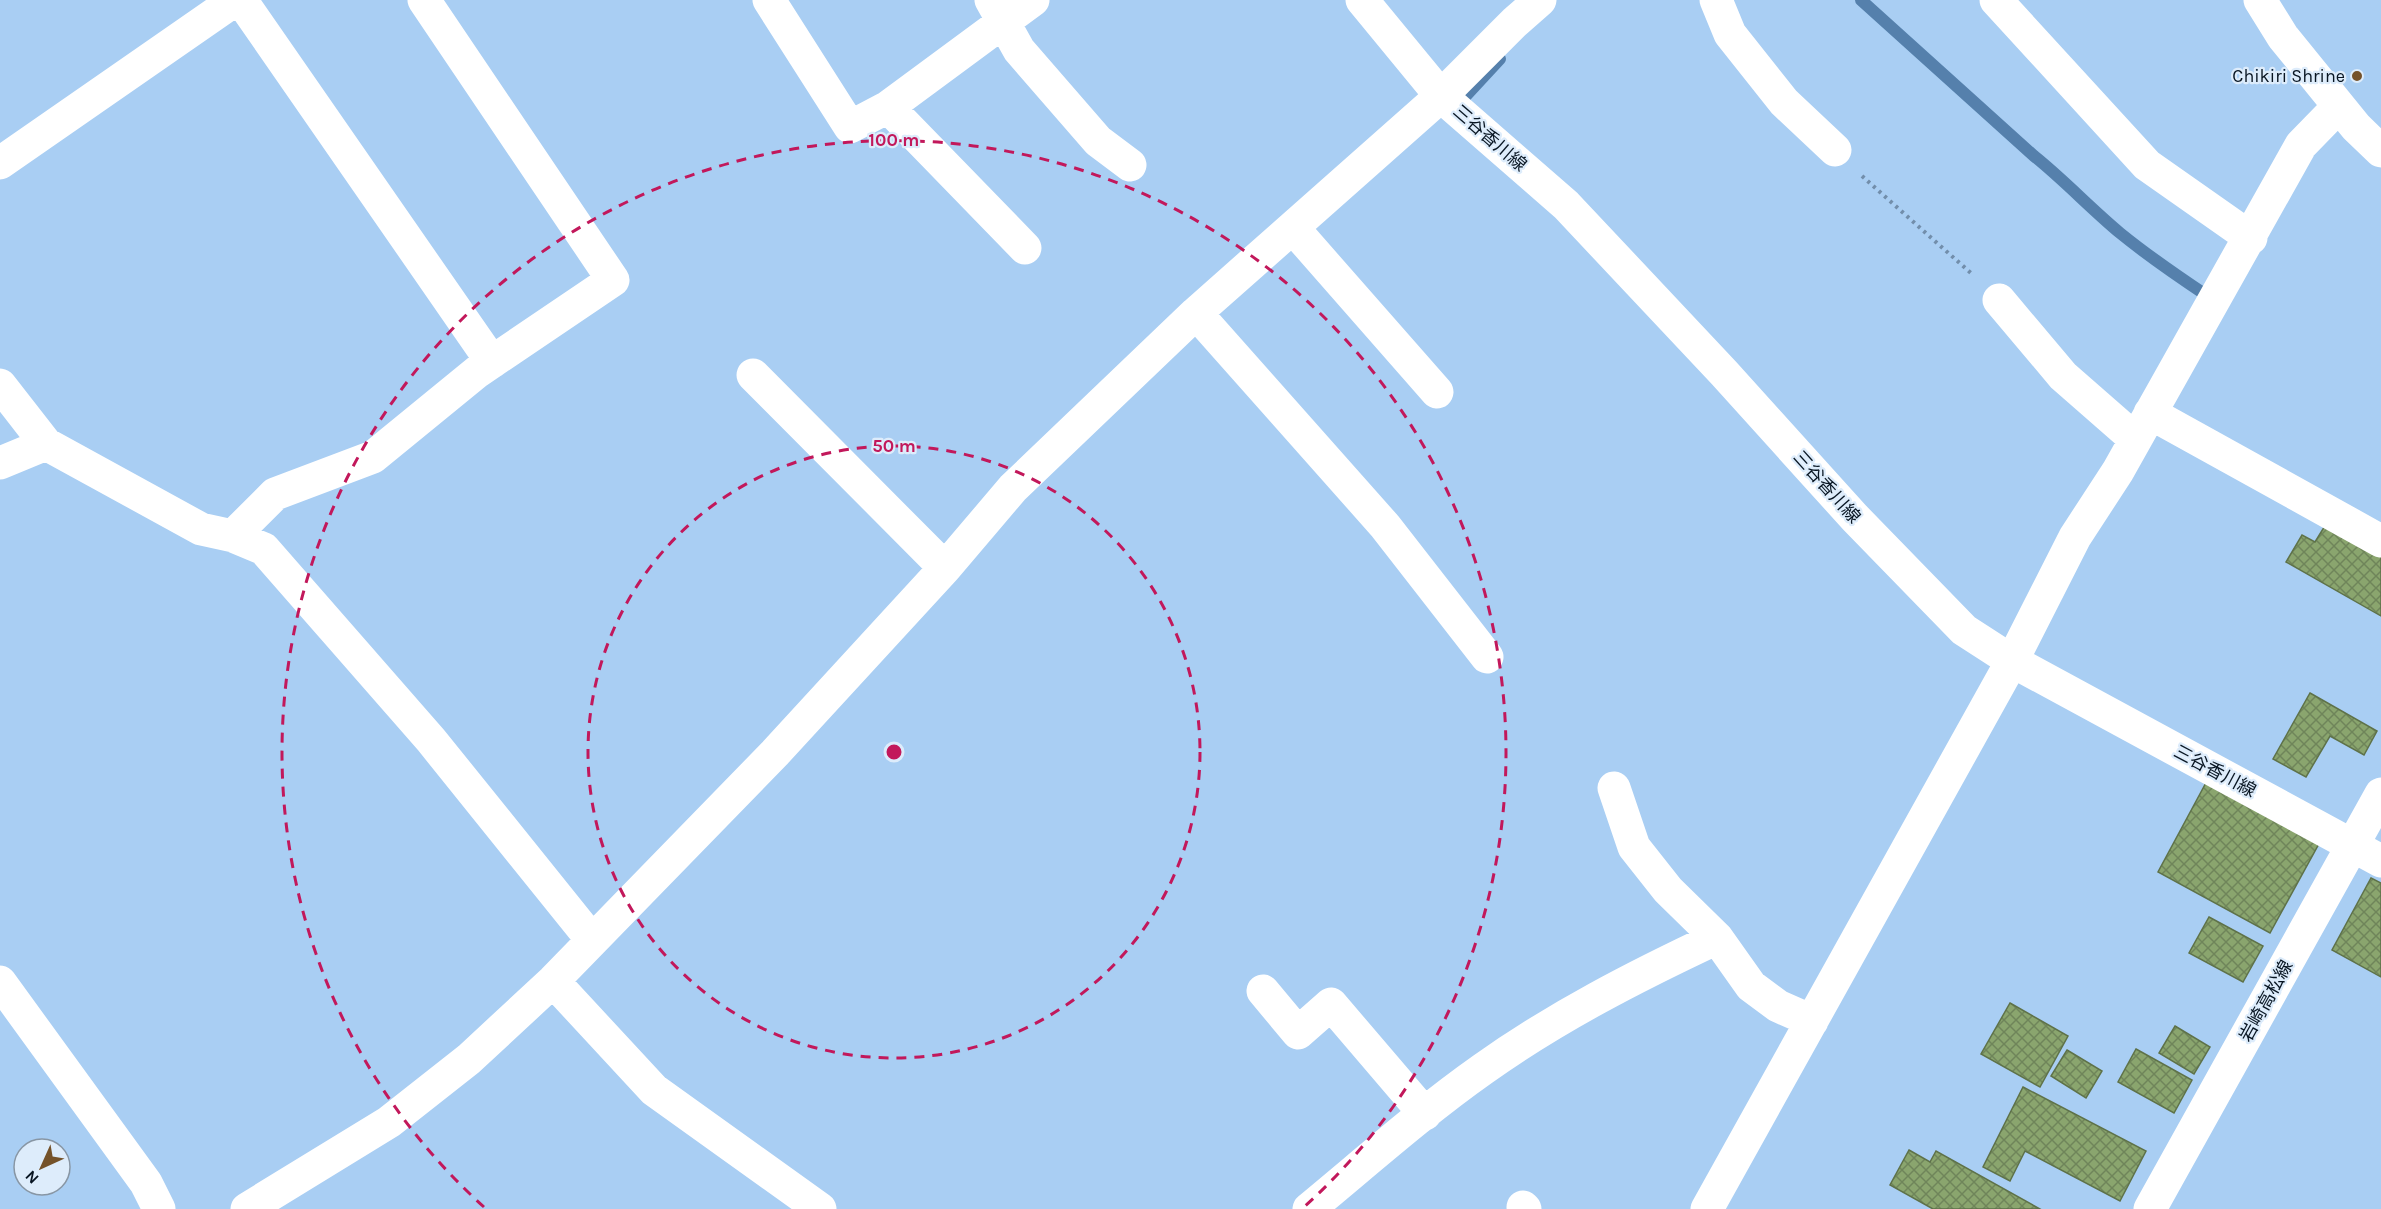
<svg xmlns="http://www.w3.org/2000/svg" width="2381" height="1209" viewBox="0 0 2381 1209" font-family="Karla,'Noto Sans JP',sans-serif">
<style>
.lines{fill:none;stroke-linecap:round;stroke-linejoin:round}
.stream{stroke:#5580ac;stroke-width:12}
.building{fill:url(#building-cross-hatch);stroke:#5e7249;stroke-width:1.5}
.path{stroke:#728eab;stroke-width:4;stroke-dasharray:3 4.5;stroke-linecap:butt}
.minor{stroke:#fff;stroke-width:33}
.major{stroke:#fff;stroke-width:33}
.ring{fill:none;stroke:#c2185b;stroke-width:3;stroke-dasharray:10 8}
.poi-dot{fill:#74522a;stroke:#ddecfb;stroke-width:2}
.labels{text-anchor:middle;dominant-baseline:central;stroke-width:4.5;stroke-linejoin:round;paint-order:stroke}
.poi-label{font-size:18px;fill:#081522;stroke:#ddecfb;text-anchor:end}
.street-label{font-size:18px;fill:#081522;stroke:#ddecfb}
.centre{fill:#c2185b;stroke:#ddecfb;stroke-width:3}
.ring-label{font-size:18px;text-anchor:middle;font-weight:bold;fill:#c2185b;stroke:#ddecfb;stroke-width:4.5;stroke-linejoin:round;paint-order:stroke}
</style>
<defs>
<pattern id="building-cross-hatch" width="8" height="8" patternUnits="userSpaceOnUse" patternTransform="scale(1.5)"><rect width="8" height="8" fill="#8aa56e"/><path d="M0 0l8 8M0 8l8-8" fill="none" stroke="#6f855a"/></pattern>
</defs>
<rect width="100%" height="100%" fill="#a9cef3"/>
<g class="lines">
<!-- stream -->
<path class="stream" d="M1861,0L2034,156C2064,180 2090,208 2120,233C2147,255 2176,275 2206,295
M1463,99L1500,59"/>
</g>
<!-- building -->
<path class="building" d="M2326,524L2381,556V616L2286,562L2302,535L2315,542Z
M2310,693L2377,731L2364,755L2330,736L2306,777L2273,759Z
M2208,779L2321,840L2270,933L2158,872Z
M2371,878L2381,883V977L2332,950Z
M2209,917L2263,946L2243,982L2189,953Z
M2010,1003L2068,1036L2040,1087L1981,1054Z
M2175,1026L2210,1047L2194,1074L2159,1053Z
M2136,1049L2192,1080L2174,1113L2118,1082Z
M2067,1050L2102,1071L2086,1098L2051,1076Z
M2023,1087L2146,1151L2120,1201L2025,1151L2010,1181L1983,1167Z
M1909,1150L1930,1162L1936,1151L2040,1209H1933L1890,1185Z"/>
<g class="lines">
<!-- path -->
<path class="path" d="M1862,176L1973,275"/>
<!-- minor -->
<path class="minor" d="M241,0L492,362
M769,0L850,127L888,107L1033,0
M991,0L1019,50L1098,141L1130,165
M1716,0L1730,34L1784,102L1835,150
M1996,0L2147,165L2251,238
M2260,0L2283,37L2356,127L2381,151
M888,107L1025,248
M0,163L235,0
M1293,228L1437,392
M1999,300L2063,376L2135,439
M1196,313L1385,526L1487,657
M753,375L945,568
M0,385L46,444L201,529L233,536L264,549L431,740L592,940
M2150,413L2381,541
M0,463L46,444
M233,536L275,494L373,457L477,372L613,280L424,0
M1614,788L1634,847L1668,890L1717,938L1751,986L1778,1006L1812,1021
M553,981L654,1090L820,1209
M0,982L146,1183L159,1209
M1263,991L1298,1033L1331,1004L1425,1114
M1523,1207L1525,1209
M247,1209L389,1122L469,1059L553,981L775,753L945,568L1013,488L1196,313L1441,96L1515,22L1540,0
M1309,1209C1366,1162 1422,1112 1483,1069C1556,1017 1636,976 1717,938
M1707,1209L2012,661L2075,537L2118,471L2301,145L2339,106"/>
<!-- major -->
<path class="major" d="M1362,0L1441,96L1566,205L1724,373L1855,518L1964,630L2012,661L2381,861
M2150,1209L2381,794"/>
</g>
<!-- distance rings -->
<g class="ring">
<circle cx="894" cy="752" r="306"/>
<path d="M484 1207A612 612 0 1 1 1304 1207"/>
</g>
<!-- markers -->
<circle class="poi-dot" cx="2357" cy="76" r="6"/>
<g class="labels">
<!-- poi labels -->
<g class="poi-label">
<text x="2345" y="76">Chikiri Shrine</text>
</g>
<!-- street labels -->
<g class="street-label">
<text transform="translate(1490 138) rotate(41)">三谷香川線</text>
<text transform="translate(1827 487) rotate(48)">三谷香川線</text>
<text transform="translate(2215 771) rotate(28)">三谷香川線</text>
<text transform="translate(2266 1001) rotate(-61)">岩崎高松線</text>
</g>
</g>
<circle cx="894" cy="752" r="9" class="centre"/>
<g class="ring-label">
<text x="894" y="146">100 m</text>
<text x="894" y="452">50 m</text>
</g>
<!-- north arrow -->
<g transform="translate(42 1167) rotate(225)"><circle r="28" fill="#ddecfb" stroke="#8896a4" stroke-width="1.5"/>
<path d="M0-4.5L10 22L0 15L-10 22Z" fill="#74522a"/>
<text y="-9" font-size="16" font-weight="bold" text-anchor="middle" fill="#081522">N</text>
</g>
</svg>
